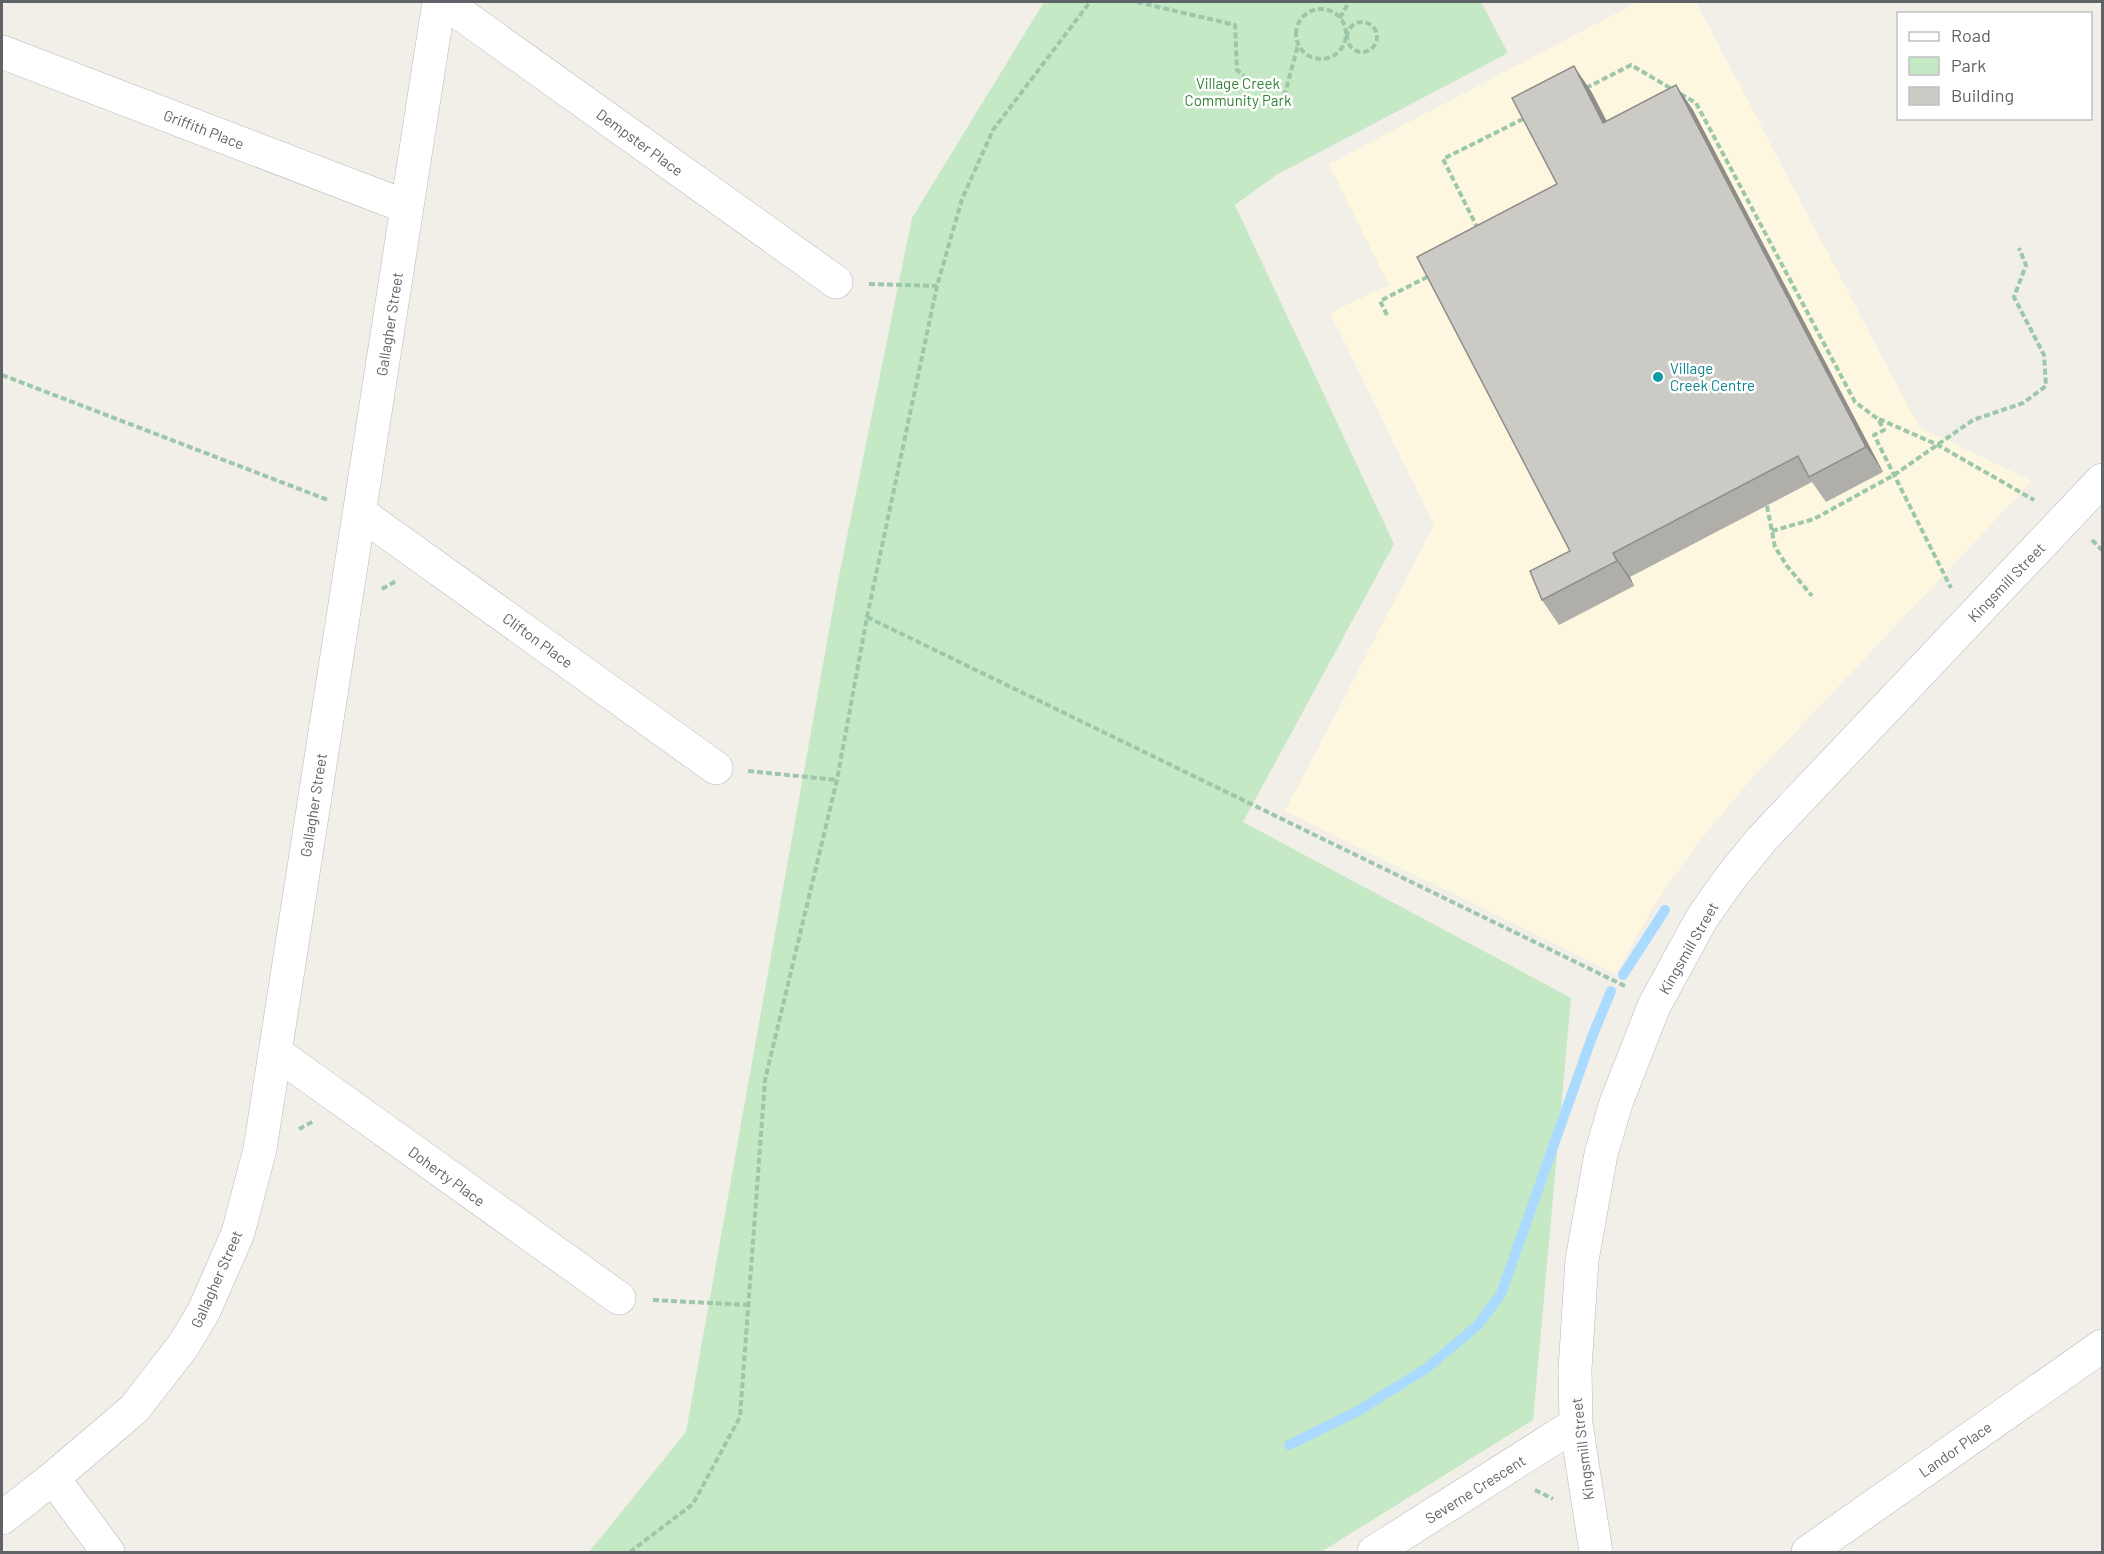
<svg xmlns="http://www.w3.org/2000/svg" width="2104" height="1554" viewBox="0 0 2104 1554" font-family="Barlow,sans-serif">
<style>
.commercial{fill:#fef7e0}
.green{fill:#c5e8c5}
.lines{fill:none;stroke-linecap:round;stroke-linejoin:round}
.stream{stroke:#aadaff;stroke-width:10}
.street-casing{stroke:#b5b8bc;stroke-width:34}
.path{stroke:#9cc7a9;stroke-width:4;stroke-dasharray:6 3;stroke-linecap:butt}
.street{stroke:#fff;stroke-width:33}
.wall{fill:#afaea9}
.shaded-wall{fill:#8f8d8a}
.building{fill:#cccac5;stroke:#8f8d8a;stroke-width:1.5}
.culture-dot{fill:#0f9aa8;stroke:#fff;stroke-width:2}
.labels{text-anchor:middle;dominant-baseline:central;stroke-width:5;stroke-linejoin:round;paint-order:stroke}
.park-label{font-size:15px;fill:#348238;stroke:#fff}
.street-label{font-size:15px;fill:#5f6368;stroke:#fff}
.culture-label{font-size:15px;fill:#0d838f;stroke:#fff;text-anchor:start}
</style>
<rect width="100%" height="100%" fill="#f1efe8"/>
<!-- commercial -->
<path class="commercial" d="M1638,2H1696L1919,427L2032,481L1752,778L1696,845L1652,909L1616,974L1285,811L1434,525L1330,313L1389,285L1329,164Z"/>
<!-- green -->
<path class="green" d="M1044,2H1481L1508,53L1276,175L1235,205L1394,544L1243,822L1571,998L1533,1420L1321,1552H589L686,1432L837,586L912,218Z"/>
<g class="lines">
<!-- stream -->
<path class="stream" d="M1623,975L1665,910
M1289,1445L1358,1411L1427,1368L1478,1325L1501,1294L1592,1037L1611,991"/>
<!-- street casing -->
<g class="street-casing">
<path id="street" d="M444,2L836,282
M2,52L407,207
M359,512L716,768
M275,1052L619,1298
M53,1478L108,1552
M2,1518L53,1478L134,1409L183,1346L204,1311L238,1233L260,1149L439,2
M1374,1552L1576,1424
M1596,1552L1576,1424L1575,1369L1582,1260L1601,1154L1616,1103L1654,1006L1702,918L1731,877L1762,839L2102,480
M1808,1552L2102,1346"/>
</g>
<!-- path -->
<path class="path" d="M1137,2L1235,25L1237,70L1281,108L1298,45
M1296 34a25 25 0 1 1 50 0a25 25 0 1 1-50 0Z
M1340,18L1349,2
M1347 37a15 15 0 1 1 30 0a15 15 0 1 1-30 0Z
M1586,88L1631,65L1696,103L1855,402L1878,419L1884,430L1874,435L1951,588
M1478,229L1443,159L1525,118
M869,284L937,286
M1387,315L1380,301L1429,276
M2,375L328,500
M1879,419L1938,445L2034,500
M1767,506L1775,547L1787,566L1812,596
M1772,531L1814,519L1894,475L1973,420L2023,403L2046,386L2044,355L2014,297L2026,265L2019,248
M2092,540L2102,550
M382,589L396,581
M867,617L1627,987
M748,771L837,780
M299,1129L314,1121
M653,1300L748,1305
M1535,1490L1553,1499
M630,1552L693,1504L740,1417L765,1080L837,780L867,617L937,286L962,199L993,130L1090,2"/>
<!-- street -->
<use href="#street" class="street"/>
</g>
<!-- wall -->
<path class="wall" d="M1676,85L1693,110L1883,472L1826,502L1812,482L1630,577L1634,586L1559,625L1542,600L1570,551L1557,184L1591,91L1607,121Z"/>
<!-- shaded-wall -->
<path class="shaded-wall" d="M1574,66L1591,91L1620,148L1603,123Z
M1676,85L1693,110L1883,472L1866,447Z
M1613,553L1630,577L1634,586L1617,561Z"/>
<!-- building -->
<path class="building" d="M1574,66L1603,123L1676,85L1866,447L1809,477L1798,456L1613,553L1617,561L1542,600L1530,571L1570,551L1417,257L1557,184L1512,98Z"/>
<!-- markers -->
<circle class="culture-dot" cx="1658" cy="377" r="6"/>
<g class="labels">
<!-- park labels -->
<g class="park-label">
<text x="1238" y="83">Village Creek<tspan x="1238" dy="17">Community Park</tspan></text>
</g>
<!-- street labels -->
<g class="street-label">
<text transform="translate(204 129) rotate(21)">Griffith Place</text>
<text transform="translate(640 142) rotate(36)">Dempster Place</text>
<text transform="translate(389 324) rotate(-81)">Gallagher Street</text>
<text transform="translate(2006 582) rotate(-46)">Kingsmill Street</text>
<text transform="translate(538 640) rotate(36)">Clifton Place</text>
<text transform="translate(313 805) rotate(-81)">Gallagher Street</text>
<text transform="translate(1688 948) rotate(-60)">Kingsmill Street</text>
<text transform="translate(447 1176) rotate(36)">Doherty Place</text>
<text transform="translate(216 1279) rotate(-66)">Gallagher Street</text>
<text transform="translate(1582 1449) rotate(-97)">Kingsmill Street</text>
<text transform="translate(1955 1449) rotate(-35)">Landor Place</text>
<text transform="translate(1475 1489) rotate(-32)">Severne Crescent</text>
</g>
<!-- culture labels -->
<g class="culture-label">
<text x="1670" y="368">Village<tspan x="1670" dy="17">Creek Centre</tspan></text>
</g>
</g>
<!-- border -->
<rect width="2104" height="1554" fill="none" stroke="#5f6368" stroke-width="6"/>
<!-- legend -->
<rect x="1897" y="12" width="195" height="108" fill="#ffffff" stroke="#bfc1c3" stroke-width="1.5"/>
<rect x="1909" y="32" width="30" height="9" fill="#ffffff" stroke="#bfc1c3" stroke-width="1.5"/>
<text x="1951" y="42" font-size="18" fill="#5f6368">Road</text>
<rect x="1909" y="57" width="30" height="18" fill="#c5e8c5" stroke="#bfc1c3" stroke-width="1.5"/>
<text x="1951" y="72" font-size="18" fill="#5f6368">Park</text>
<rect x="1909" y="87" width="30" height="18" fill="#cccac5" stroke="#bfc1c3" stroke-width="1.5"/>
<text x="1951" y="102" font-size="18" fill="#5f6368">Building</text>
</svg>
